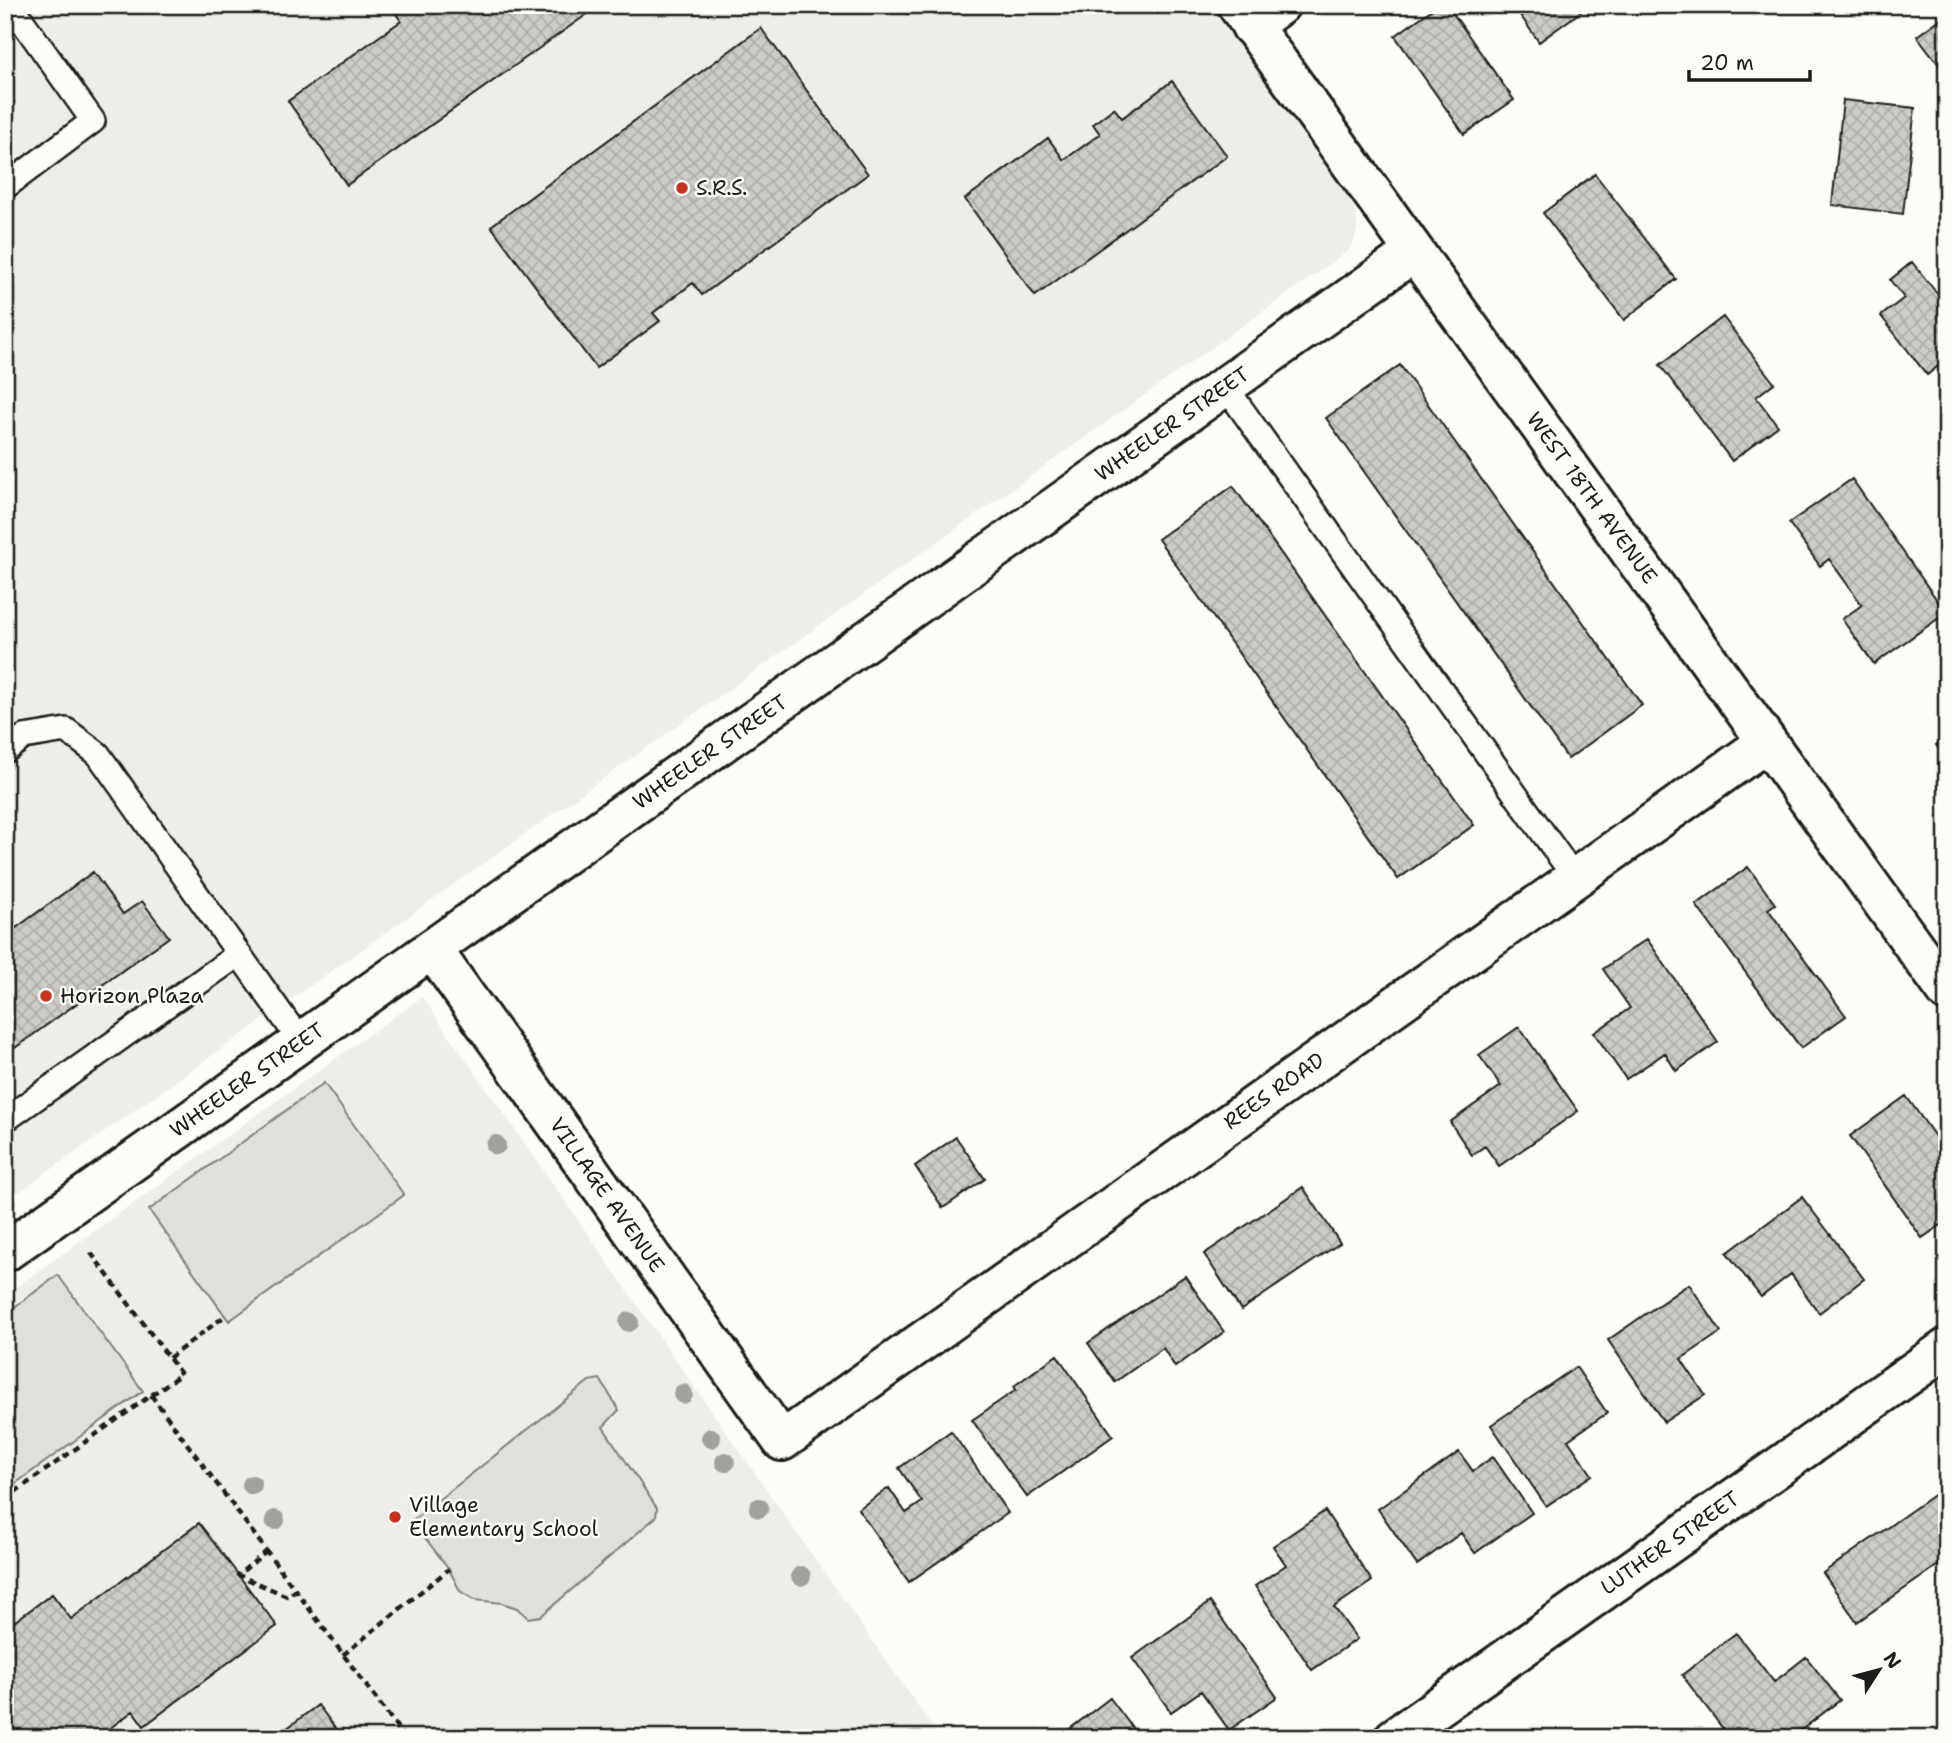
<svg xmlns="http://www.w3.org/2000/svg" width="1952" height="1743" viewBox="0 0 1952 1743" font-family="'Shantell Sans',sans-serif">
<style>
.built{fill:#eeede9}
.park{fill:#e0dfdb;stroke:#7e7e7c;stroke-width:2}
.building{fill:url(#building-cross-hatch);stroke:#1c1c1c;stroke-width:2}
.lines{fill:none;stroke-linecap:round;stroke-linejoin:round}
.service-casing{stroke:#1c1c1c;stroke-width:28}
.minor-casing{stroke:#1c1c1c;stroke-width:44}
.tertiary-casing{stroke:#1c1c1c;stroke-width:44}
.path{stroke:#1c1c1c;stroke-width:4.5;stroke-dasharray:7 5;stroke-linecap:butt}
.service{stroke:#fdfcf7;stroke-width:23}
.minor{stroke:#fdfcf7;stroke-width:38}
.tertiary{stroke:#fdfcf7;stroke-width:38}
.tree{fill:#a2a19e}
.poi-dot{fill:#c8321e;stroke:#fdfcf7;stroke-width:2.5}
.labels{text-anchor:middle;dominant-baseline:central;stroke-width:5;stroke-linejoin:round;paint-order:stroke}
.poi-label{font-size:21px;fill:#1c1c1c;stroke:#fdfcf7;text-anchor:start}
.street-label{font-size:21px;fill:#1c1c1c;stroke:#fdfcf7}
</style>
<defs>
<pattern id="building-cross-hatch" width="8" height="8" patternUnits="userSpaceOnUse" patternTransform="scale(1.75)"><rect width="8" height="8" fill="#cccbc8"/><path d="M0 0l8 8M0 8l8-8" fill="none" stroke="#afaeab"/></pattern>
</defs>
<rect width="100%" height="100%" fill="#fdfcf7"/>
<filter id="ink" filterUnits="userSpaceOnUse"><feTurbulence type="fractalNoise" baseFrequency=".0143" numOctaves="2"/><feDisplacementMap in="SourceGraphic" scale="14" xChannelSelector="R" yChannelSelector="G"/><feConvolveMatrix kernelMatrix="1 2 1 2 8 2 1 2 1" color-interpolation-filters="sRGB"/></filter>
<g filter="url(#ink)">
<!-- built -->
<path class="built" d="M5,5H1210L1353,205L1357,218V229L1354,241L1348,251L1337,259L5,1202Z
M422,997L940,1738H5V1295Z"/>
<!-- park -->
<path class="park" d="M324,1083L404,1195L229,1321L149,1210Z
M58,1275L143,1391L5,1491V1314Z
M600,1379L619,1410L603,1427L657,1508L656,1517L541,1616L528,1618L517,1608L502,1603L475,1600L460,1591L449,1569L412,1521L589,1381Z"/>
<!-- building -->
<path class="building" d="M390,5H600L347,185L288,101L401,21Z
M901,5H919L907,14Z
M1438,5H1447L1514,100L1464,134L1395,36Z
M1513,5H1590L1539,42Z
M1947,14V75L1917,36Z
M761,28L868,174L702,295L693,283L653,313L660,321L596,368L491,226Z
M1172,81L1227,156L1035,296L965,199L1048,138L1064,160L1100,134L1093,124L1114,108L1122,118Z
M5,90L14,102L5,109Z
M1843,100L1915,108L1903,214L1832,205Z
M1595,174L1676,279L1624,320L1543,213Z
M1912,262L1947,306V359L1927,375L1881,316L1904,298L1890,280Z
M1723,317L1774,383L1756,397L1778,426L1732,461L1660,365Z
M1400,365L1642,705L1568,759L1326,418Z
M1852,479L1946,613L1874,664L1842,619L1862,605L1829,559L1820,566L1789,523Z
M1233,486L1474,825L1398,879L1158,539Z
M1947,737V761L1936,745Z
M1748,867L1775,904L1768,909L1846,1016L1801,1048L1696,905Z
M93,872L123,914L142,901L169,937L5,1055V936Z
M1647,939L1718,1042L1676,1071L1665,1053L1626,1079L1594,1033L1630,1008L1603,969Z
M1519,1027L1578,1111L1499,1166L1485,1146L1472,1155L1450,1122L1501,1086L1479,1055Z
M1906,1096L1947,1153V1221L1922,1238L1850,1136Z
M956,1137L985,1179L943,1208L915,1166Z
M1303,1187L1340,1243L1241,1310L1204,1254Z
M1802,1197L1864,1279L1819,1313L1791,1274L1761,1297L1727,1253Z
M1185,1276L1224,1332L1175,1367L1163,1348L1115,1382L1088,1343Z
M1689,1284L1721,1332L1681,1359L1705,1395L1664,1422L1608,1340Z
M1057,1355L1113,1436L1027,1497L972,1420L1016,1390L1014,1386Z
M1576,1367L1607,1413L1568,1440L1592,1475L1546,1506L1491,1425Z
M951,1431L1008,1513L909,1582L858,1509L889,1488L906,1513L922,1502L899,1468Z
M1459,1452L1473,1471L1493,1457L1532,1513L1475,1553L1461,1533L1417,1565L1378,1509Z
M1942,1489L1947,1495V1559L1857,1622L1823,1573Z
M1325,1511L1372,1581L1334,1607L1357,1639L1312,1670L1255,1586L1286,1565L1273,1546Z
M199,1523L277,1626L144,1726L133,1711L97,1738H5V1616L11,1624L52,1594L71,1619Z
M1210,1602L1277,1697L1229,1730L1201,1691L1171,1712L1132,1658Z
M1736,1633L1774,1682L1806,1657L1840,1700L1791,1738H1730L1682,1675Z
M1110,1698L1140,1738H1058Z
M318,1705L343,1738H274Z"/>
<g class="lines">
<!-- service casing -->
<g class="service-casing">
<path id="service" d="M5,187L93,121L11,5
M1225,386L1575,878
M5,751L24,737L66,730L98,754L301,1042
M5,1120L239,954"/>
</g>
<!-- minor casing -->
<g class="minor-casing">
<path id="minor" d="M1251,26L1280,5
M432,949L782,1441L1767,742
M5,1252L1414,252
M1394,1738L1947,1348"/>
</g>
<!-- tertiary casing -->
<g class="tertiary-casing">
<path id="tertiary" d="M1237,5L1947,992"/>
</g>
<!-- path -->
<path class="path" d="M169,1358L225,1316
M151,1395L405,1738
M5,1499L181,1374L91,1253
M267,1551L238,1575L287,1596L296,1590
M343,1655L449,1569"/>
<!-- service -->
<use href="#service" class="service"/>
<!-- minor -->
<use href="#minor" class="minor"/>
<!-- tertiary -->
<use href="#tertiary" class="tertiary"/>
</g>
<!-- trees -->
<g class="tree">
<circle cx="496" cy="1145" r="10"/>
<circle cx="629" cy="1322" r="10"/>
<circle cx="683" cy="1394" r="10"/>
<circle cx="711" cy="1438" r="10"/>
<circle cx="725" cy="1462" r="10"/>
<circle cx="252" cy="1485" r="10"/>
<circle cx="759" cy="1508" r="10"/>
<circle cx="275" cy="1520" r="10"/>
<circle cx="801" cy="1576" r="10"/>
</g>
</g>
<!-- markers -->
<g class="poi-dot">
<circle cx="682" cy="188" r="7"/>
<circle cx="46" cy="996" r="7"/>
<circle cx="395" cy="1517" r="7"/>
</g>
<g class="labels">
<!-- poi labels -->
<g class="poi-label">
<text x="696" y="188">S.R.S.</text>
<text x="60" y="996">Horizon Plaza</text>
<text x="409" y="1505">Village<tspan x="409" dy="24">Elementary School</tspan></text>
</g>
<!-- street labels -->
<g class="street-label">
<text transform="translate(1172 424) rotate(-35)">WHEELER STREET</text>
<text transform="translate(1592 498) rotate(54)">WEST 18TH AVENUE</text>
<text transform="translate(710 752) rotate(-35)">WHEELER STREET</text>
<text transform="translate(247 1080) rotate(-35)">WHEELER STREET</text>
<text transform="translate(1274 1091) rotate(-35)">REES ROAD</text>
<text transform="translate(607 1195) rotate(55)">VILLAGE AVENUE</text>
<text transform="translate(1670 1543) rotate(-35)">LUTHER STREET</text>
</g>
</g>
<!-- margin -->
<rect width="1952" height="1743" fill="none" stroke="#fdfcf7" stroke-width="28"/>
<rect x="14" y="14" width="1924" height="1715" fill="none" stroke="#1c1c1c" stroke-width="2.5" filter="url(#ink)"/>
<!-- north arrow -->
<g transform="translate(1879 1670) rotate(54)" stroke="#fdfcf7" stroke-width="5" paint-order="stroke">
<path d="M0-5L12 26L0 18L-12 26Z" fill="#1c1c1c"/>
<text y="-10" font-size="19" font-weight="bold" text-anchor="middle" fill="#1c1c1c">N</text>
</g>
<!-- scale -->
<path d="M1689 70v10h121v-10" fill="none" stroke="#1c1c1c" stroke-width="3.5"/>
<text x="1700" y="70" font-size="21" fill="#1c1c1c" stroke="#fdfcf7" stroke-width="5" paint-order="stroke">20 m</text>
</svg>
